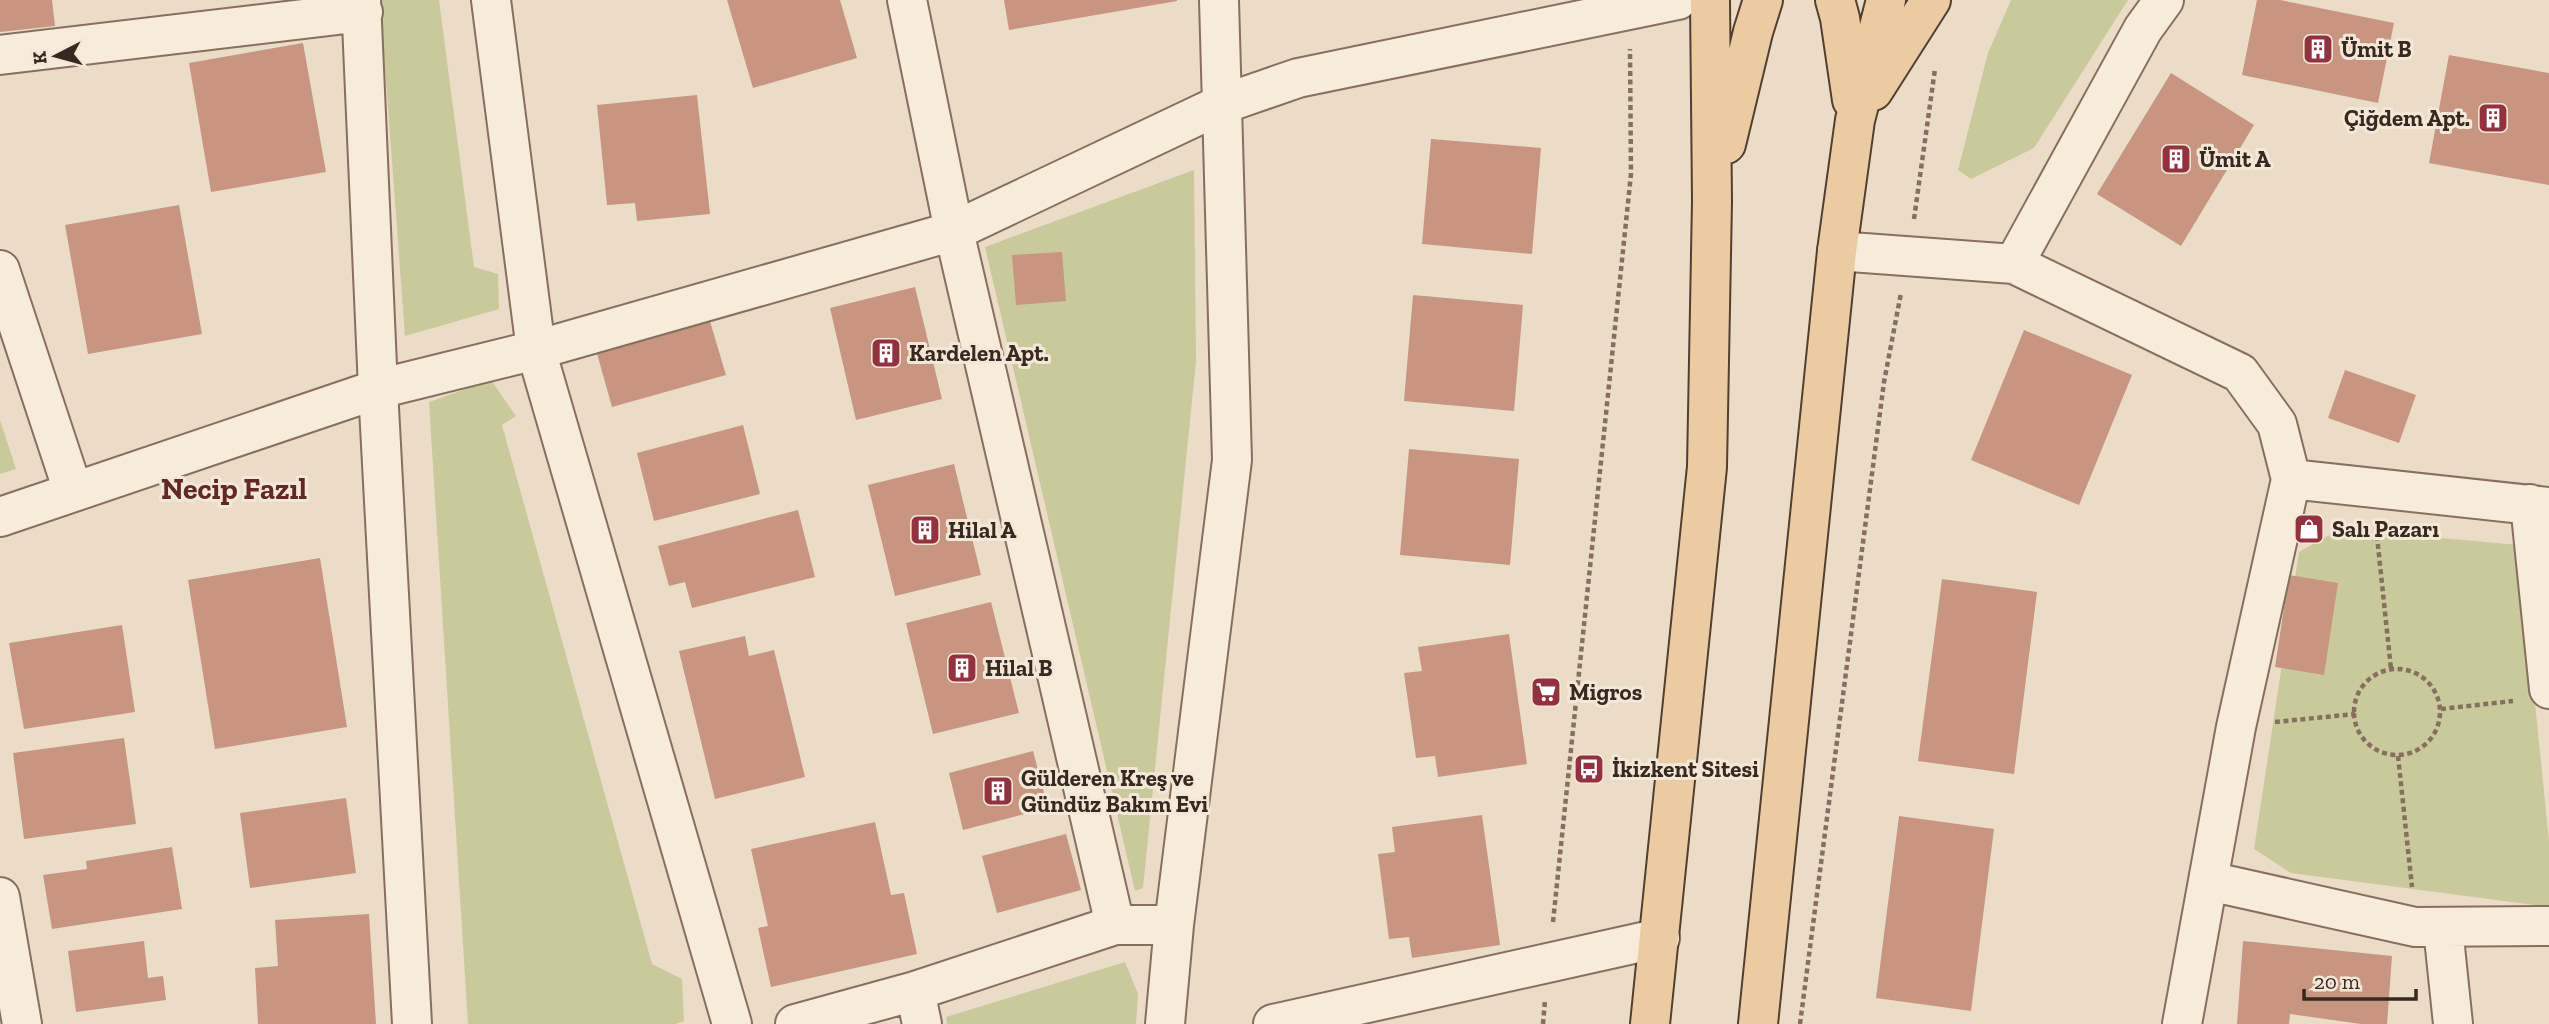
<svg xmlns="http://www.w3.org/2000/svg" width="2549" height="1024" viewBox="0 0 2549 1024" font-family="'Zilla Slab',serif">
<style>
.green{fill:#c9c99c}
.building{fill:#c79580}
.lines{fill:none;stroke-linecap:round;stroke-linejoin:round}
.minor-casing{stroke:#866f5e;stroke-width:42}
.major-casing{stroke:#543e32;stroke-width:42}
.path{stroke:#866f5e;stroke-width:4.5;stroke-dasharray:5 3.5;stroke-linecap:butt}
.minor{stroke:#f7ebda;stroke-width:38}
.major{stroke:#ebcca2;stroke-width:38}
.labels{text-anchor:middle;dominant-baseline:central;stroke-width:6;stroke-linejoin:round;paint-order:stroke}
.poi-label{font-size:23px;font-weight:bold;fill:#372920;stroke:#f3e8d7;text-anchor:start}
.district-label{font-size:30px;font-weight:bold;fill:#612923;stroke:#f3e8d7}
</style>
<rect width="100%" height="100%" fill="#ebdcc7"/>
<!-- green -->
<path class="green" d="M380,0H439L474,267L498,274L499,309L405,336Z
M2011,0H2128L2034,148L1971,179L1958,170L1988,53Z
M1194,170L1196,361L1143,888L1135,891L985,247Z
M491,380L516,416L502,425L652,964L682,979L684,1021L675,1024H468L429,402Z
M0,420L16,469L0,474Z
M2340,529L2519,545L2549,841V907L2291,873L2254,849L2299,552Z
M1125,962L1138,994L1136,1024H947L946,1017Z"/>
<!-- building -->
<path class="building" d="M0,0H52L55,26L0,32Z
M727,0H840L857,58L753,88Z
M1004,0H1177V1L1009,30Z
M2257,0H2280L2394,23L2378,103L2242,75Z
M303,43L326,172L211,192L189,63Z
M2449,55L2549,73V185L2429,163Z
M2171,73L2254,125L2181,246L2097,194Z
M697,95L710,214L637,221L635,203L607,205L597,105Z
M1431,139L1541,148L1532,254L1422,244Z
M179,205L202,334L88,354L65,225Z
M1062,252L1066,301L1016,305L1012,255Z
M915,287L942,399L856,420L830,308Z
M1413,295L1523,305L1514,411L1404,401Z
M709,318L726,375L612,407L596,350Z
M2024,330L2132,375L2079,505L1971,460Z
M2345,370L2416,395L2399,443L2328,418Z
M743,425L760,494L654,521L637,453Z
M1409,449L1519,459L1510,565L1400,555Z
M954,464L981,575L895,596L868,485Z
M798,510L815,577L692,608L685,582L669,586L658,546Z
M320,558L347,727L215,749L188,580Z
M2289,575L2338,583L2324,675L2275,667Z
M1942,579L2037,592L2014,774L1918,761Z
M991,602L1019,713L933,734L906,623Z
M122,625L135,712L24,729L9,643Z
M1509,634L1527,764L1438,777L1435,756L1416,758L1404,673L1422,671L1418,647Z
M745,636L749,656L774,650L805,777L715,799L679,651Z
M124,738L136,824L24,839L13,753Z
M1033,751L1048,808L963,830L949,773Z
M346,798L356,873L250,888L240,813Z
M1482,815L1500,945L1412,958L1409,937L1389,939L1378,854L1395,852L1392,827Z
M1899,816L1994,829L1971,1011L1876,998Z
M875,822L891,895L904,893L917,954L771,987L758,928L768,926L751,849Z
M1066,834L1081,890L997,913L982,856Z
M172,847L182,909L52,929L43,875L87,869L86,861Z
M369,914L376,1024H258L255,968L278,966L275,920Z
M144,941L148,978L163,976L166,1000L76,1012L68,951Z
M2243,941L2392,956L2387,1024H2361L2290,1014L2289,1024H2237Z"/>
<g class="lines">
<!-- minor casing -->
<g class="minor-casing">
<path id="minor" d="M361,0L378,389L412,1024
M491,0L536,350L732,1024
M907,0L954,231L1115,925
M0,55L363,12
M1837,251L2014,264L2240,373L2277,424L2291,479L2236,727L2182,1024
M2014,264L2143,29L2164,0
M0,270L73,491
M2291,479L2549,507
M2530,504L2549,689
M0,517L378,389L536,350L954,231L1220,105L1298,78L1678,0
M2209,881L2415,927L2549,926
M0,897L22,1024
M2443,928L2453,1024
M915,991L922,1024
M795,1024L915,991L1115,925H1174
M1165,1024L1174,925L1232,460L1219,0
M1273,1024L1660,938"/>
</g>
<!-- major casing -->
<g class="major-casing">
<path id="major" d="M1835,0L1840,18L1852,100
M1873,91L1931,0
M1726,144L1753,32L1763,0
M1650,1024L1707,467L1712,201L1710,0
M1758,1024L1837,251L1855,120L1886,0"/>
</g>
<!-- path -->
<path class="path" d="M1914,219L1935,69
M2376,527L2391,669
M2354 712a43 43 0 1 1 86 0a43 43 0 1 1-86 0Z
M2441,709L2513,701
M2275,722L2355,714
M2398,756L2412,887
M1553,922L1631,174L1630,49
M1543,1024L1545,1000
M1800,1024L1884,382L1901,293"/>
<!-- minor -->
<use href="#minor" class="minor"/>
<!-- major -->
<use href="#major" class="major"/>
</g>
<!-- icons -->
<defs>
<g id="building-square" transform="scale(1.575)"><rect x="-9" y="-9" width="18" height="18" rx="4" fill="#91323e" stroke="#f3e8d7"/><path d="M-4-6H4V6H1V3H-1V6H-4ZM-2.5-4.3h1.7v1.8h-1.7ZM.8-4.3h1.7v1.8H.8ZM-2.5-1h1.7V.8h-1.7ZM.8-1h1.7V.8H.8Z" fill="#fff"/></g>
<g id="shop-square" transform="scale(1.575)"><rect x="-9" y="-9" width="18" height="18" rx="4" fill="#91323e" stroke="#f3e8d7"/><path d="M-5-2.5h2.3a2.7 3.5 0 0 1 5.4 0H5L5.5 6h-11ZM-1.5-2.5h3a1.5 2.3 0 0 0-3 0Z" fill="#fff"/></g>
<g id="supermarket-square" transform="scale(1.575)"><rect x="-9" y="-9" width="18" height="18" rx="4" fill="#91323e" stroke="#f3e8d7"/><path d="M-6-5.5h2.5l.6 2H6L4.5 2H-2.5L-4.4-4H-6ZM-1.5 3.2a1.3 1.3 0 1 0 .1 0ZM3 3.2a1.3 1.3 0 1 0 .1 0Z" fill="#fff"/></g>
<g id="bus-square" transform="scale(1.575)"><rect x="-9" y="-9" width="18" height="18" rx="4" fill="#91323e" stroke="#f3e8d7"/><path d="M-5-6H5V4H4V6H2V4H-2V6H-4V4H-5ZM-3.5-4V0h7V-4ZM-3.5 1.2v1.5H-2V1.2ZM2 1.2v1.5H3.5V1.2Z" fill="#fff"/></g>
</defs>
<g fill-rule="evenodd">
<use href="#building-square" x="2318" y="49"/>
<use href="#building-square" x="2493" y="118"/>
<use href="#building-square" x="2176" y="159"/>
<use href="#building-square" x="886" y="353"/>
<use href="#shop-square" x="2309" y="529"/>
<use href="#building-square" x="925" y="530"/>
<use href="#building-square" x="962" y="668"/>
<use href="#supermarket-square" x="1546" y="692"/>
<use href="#bus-square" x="1589" y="769"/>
<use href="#building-square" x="998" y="791"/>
</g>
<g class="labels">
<!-- poi labels -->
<g class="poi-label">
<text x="2341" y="49">Ümit B</text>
<text x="2470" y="118" text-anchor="end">Çiğdem Apt.</text>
<text x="2199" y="159">Ümit A</text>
<text x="909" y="353">Kardelen Apt.</text>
<text x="2332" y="529">Salı Pazarı</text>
<text x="948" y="530">Hilal A</text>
<text x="985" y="668">Hilal B</text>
<text x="1569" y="692">Migros</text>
<text x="1612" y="769">İkizkent Sitesi</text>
<text x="1021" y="778">Gülderen Kreş ve<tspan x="1021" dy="26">Gündüz Bakım Evi</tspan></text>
</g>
<!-- district labels -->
<g class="district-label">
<text x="234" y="489">Necip Fazıl</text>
</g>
</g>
<!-- north arrow -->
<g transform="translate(56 56) rotate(264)" stroke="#f3e8d7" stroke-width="5" paint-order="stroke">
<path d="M0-5L12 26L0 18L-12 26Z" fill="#372920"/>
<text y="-10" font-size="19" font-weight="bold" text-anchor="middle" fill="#372920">K</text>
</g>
<!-- scale -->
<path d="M2304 989v10h112v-10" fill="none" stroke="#372920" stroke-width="3.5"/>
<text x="2314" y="989" font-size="21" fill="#372920" stroke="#f3e8d7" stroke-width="5" paint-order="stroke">20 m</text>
</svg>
